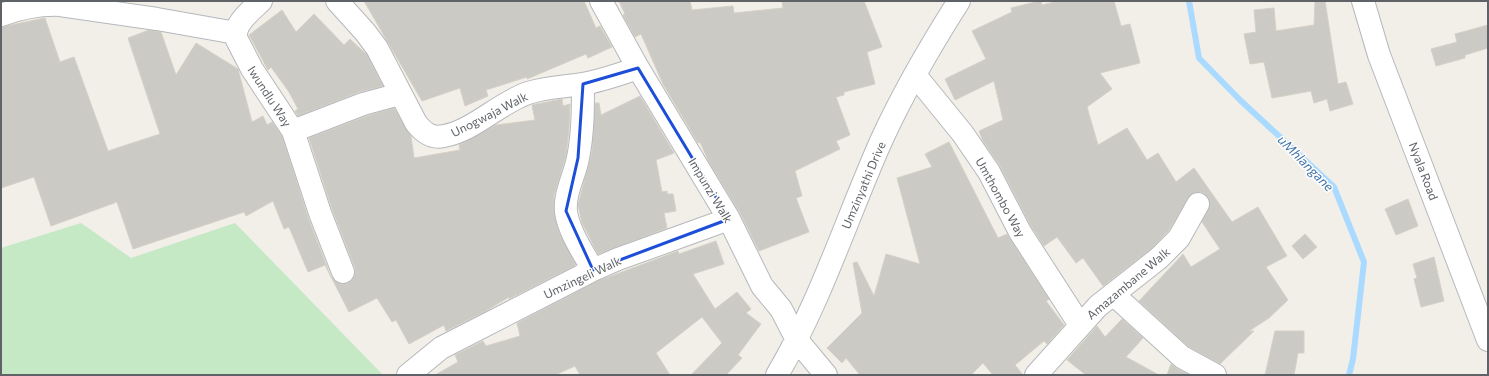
<svg xmlns="http://www.w3.org/2000/svg" width="1489" height="376" viewBox="0 0 1489 376" font-family="Commissioner,sans-serif">
<style>
.green{fill:#c5e8c5}
.lines{fill:none;stroke-linecap:round;stroke-linejoin:round}
.stream{stroke:#aadaff;stroke-width:6}
.building{fill:#cccac5;stroke:#d6d1c6}
.minor-casing{stroke:#b5b8bc;stroke-width:24}
.minor{stroke:#fff;stroke-width:22}
.marked{fill:none;stroke:#1d4ed8;stroke-width:3;stroke-linejoin:round}
.labels{text-anchor:middle;dominant-baseline:central;stroke-width:3;stroke-linejoin:round;paint-order:stroke}
.street-label{font-size:12px;fill:#5f6368;stroke:#fff}
.water-label{font-size:13px;font-style:italic;fill:#4174aa;stroke:#fff}
</style>
<rect width="100%" height="100%" fill="#f1efe8"/>
<!-- green -->
<path class="green" d="M81,223L131,258L235,223L383,375H1V248Z"/>
<g class="lines">
<!-- stream -->
<path class="stream" d="M1189,1L1199,58L1240,100L1334,187L1364,262L1353,359L1349,375"/>
</g>
<!-- building -->
<path class="building" d="M364,1H584L596,28L600,26L612,47L588,58L586,54L527,79V77L486,90L488,96L465,106L460,88L422,101Z
M619,1H690L692,10L733,6L734,13L783,8L782,2L791,1H864L882,47L867,52L875,84L844,92V95L836,97L850,135L836,141L840,149L795,171L802,196L796,198L809,232L759,251L740,213L709,162L700,142L698,143L663,84L641,34L635,37L623,15L625,14Z
M1039,1H1041L1042,5L1058,1H1114L1121,26L1130,24L1140,63L1100,73L1112,89L1087,107L1098,145L1127,128L1147,160L1158,153L1176,182L1194,168L1232,222L1258,207L1287,256L1266,267L1288,300L1269,318L1249,331H1254L1220,364L1189,347L1139,301L1183,254L1191,267L1220,249L1202,222L1210,204L1208,197L1204,193L1198,192L1191,194L1169,230L1151,249L1103,286L1083,258L1076,263L1057,237L1044,246L1031,226L1000,166L983,141L979,131L1003,120L994,81L955,100L945,79L986,59L972,31L1012,12L1011,8Z
M1315,1H1325L1338,84L1346,82L1353,104L1330,111L1327,99L1314,103L1311,91L1272,98L1264,62L1250,64L1244,34L1256,32L1254,10L1274,8L1276,31L1314,25Z
M282,10L296,32L314,14L344,45L350,39L367,55L383,86L359,92L298,116L295,111L298,109L289,92L271,67L268,70L249,35Z
M45,18L60,62L74,57L108,151L160,134L128,38L149,30L161,32L176,75L196,43L238,69L252,122L263,116L267,125L272,122L282,136L308,217L331,277L335,281L341,284H347L352,280L355,274V268L332,209L309,138L367,116L394,108L411,136L414,158L460,150L459,145L496,125L535,120L532,105L562,99L563,106L570,104L569,129L566,156L554,195V212L559,232L576,265L509,299V297L484,312L446,331L444,325L409,344L396,320L392,322L377,298L349,312L325,265L308,272L289,227L284,229L273,201L246,216L244,212L133,249L117,202L51,226L34,177L1,188V27Z
M1488,25V48L1465,55V58L1436,66L1431,49L1457,42L1455,34Z
M640,96L674,153L656,160L662,192L667,191V194H673L676,211L664,213L667,228L598,254L582,223L578,205L592,151L595,103H599L601,115Z
M949,142L998,238L1007,234L1049,299L1046,301L1064,325L1047,344L1044,341L1015,365L1023,375H993L983,363L971,375H860L846,358L842,363L827,348L862,313L853,263L857,262L874,296L886,254L920,264L897,178L932,167L925,154Z
M1408,199L1418,226L1396,235L1385,209Z
M1305,234L1317,247L1303,259L1292,246Z
M716,241L724,264L693,274L715,309L737,292L751,309L746,313L761,324L738,355L742,358L726,375H691L722,343L702,317L656,353L670,375H580L575,366L555,375H435L458,362L455,355L483,341L486,346L520,336L517,323L598,281L678,251L679,254Z
M1434,257L1444,301L1421,307L1414,279L1417,278L1413,264Z
M1122,319L1143,338L1126,357L1159,375H1086L1067,360L1097,326L1105,337Z
M1275,331H1304V353H1298L1294,375H1265Z
M1171,364L1176,368L1189,375H1167Z"/>
<g class="lines">
<!-- minor casing -->
<g class="minor-casing">
<path id="minor" d="M261,1C251,11 234,23 236,38L252,69L293,131L363,104L400,94
M337,1L365,32L377,48L416,123C423,132 431,139 444,136C473,131 499,103 528,93C546,87 564,87 582,84C601,81 620,74 638,68
M601,1L638,68L729,219L762,286L781,309L797,340L826,375
M1363,1L1379,55L1488,340
M1,15C21,8 39,4 60,5L157,19L236,33
M915,75L963,134L989,172L1020,232L1080,325
M583,84C583,109 583,133 578,158C575,175 564,193 566,212C569,232 583,252 593,270
M293,131L320,213L343,272
M1113,294L1182,357L1215,375
M408,375L441,348L593,270L618,259L729,219
M777,375C821,301 847,217 882,139C904,91 931,45 959,1
M1036,375L1098,306L1159,258L1179,238L1198,204"/>
</g>
<!-- minor -->
<use href="#minor" class="minor"/>
</g>
<!-- marked area -->
<path class="marked" d="M638,68L729,219L593,270L566,211L578,158L583,84Z"/>
<g class="labels">
<!-- street labels -->
<g class="street-label">
<text transform="translate(270 96) rotate(57)">Iwundlu Way</text>
<text transform="translate(489 114) rotate(-27)">Unogwaja Walk</text>
<text transform="translate(1424 171) rotate(69)">Nyala Road</text>
<text transform="translate(863 185) rotate(-67)">Umzinyathi Drive</text>
<text transform="translate(711 190) rotate(59)">Impunzi Walk</text>
<text transform="translate(1001 197) rotate(61)">Umthombo Way</text>
<text transform="translate(582 277) rotate(-25)">Umzingeli Walk</text>
<text transform="translate(1128 283) rotate(-40)">Amazambane Walk</text>
</g>
<!-- water labels -->
<g class="water-label">
<text transform="translate(1306 163) rotate(45)">uMhlangane</text>
</g>
</g>
<!-- border -->
<rect width="1489" height="376" fill="none" stroke="#5f6368" stroke-width="4"/>
</svg>
